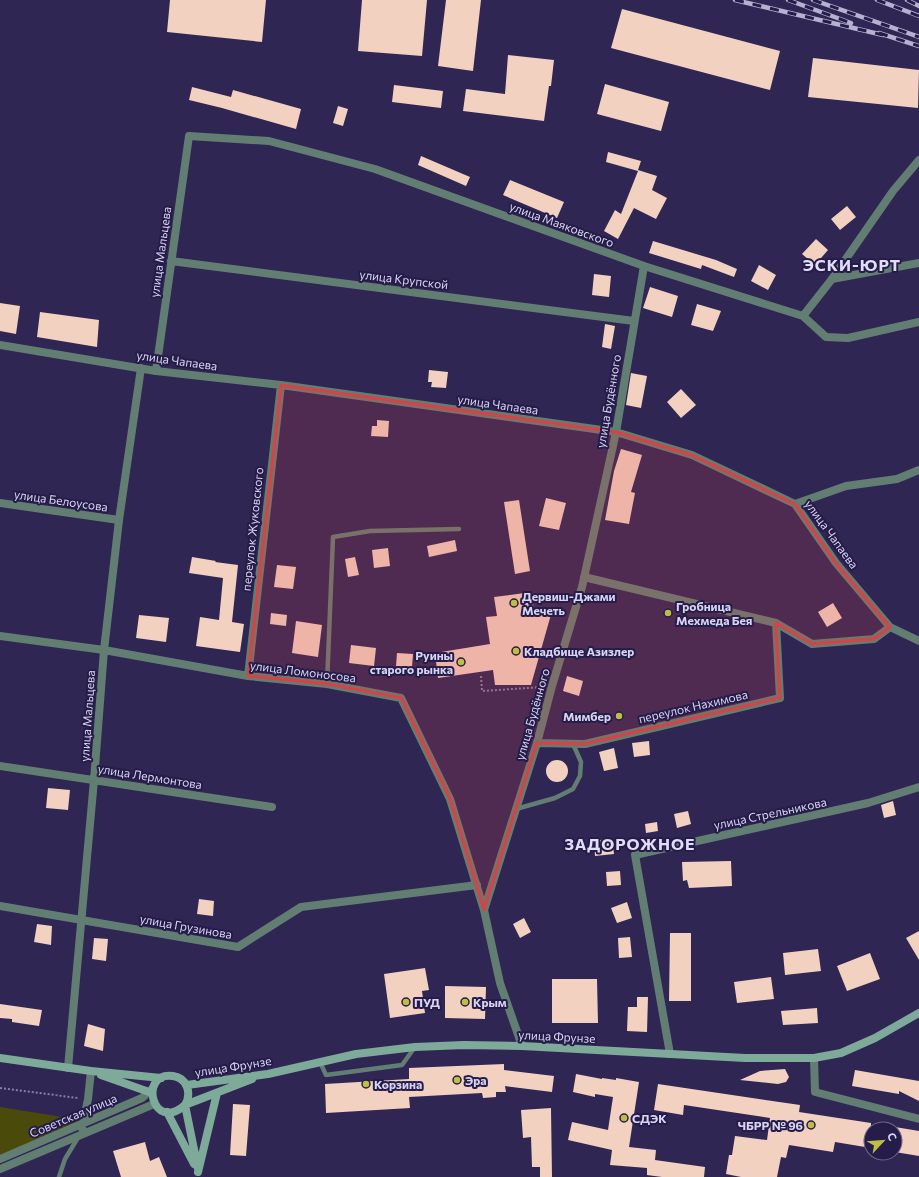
<svg xmlns="http://www.w3.org/2000/svg" width="919" height="1177" viewBox="0 0 919 1177" font-family="Commissioner,sans-serif">
<style>
.green{fill:#4a4a0a}
.building{fill:#f3d1c0}
.lines{fill:none;stroke-linecap:round;stroke-linejoin:round}
.path{stroke:#8680a5;stroke-width:2;stroke-dasharray:2 2;stroke-linecap:butt}
.lane{stroke:#627e73;stroke-width:4.5}
.street{stroke:#627e73;stroke-width:8}
.secondary{stroke:#7daa99;stroke-width:8}
.rail-casing{stroke:#b4b1d1;stroke-width:4.5}
.rail{stroke:#261c49;stroke-width:3;stroke-dasharray:9;stroke-linecap:butt}
.marked{fill:#d64246;fill-opacity:0.2;stroke:#d64246;stroke-width:3;stroke-linejoin:round}
.poi-dot{fill:#bebf42;stroke:#261c49;stroke-width:1.5}
.labels{text-anchor:middle;dominant-baseline:central;stroke-width:4;stroke-linejoin:round;paint-order:stroke}
.street-label{font-size:12px;fill:#d7d5f2;stroke:#261c49}
.poi-label{font-size:12px;font-weight:bold;fill:#d7d5f2;stroke:#261c49;text-anchor:start}
.district-label{font-size:16px;font-weight:bold;letter-spacing:1px;fill:#e1dff7;stroke:#261c49}
</style>
<rect width="100%" height="100%" fill="#2f2654"/>
<!-- green -->
<path class="green" d="M0,1107L87,1121L0,1155Z"/>
<!-- building -->
<path class="building" d="M170,0H266L262,42L167,32Z
M362,0H427L422,56L358,51Z
M446,0H481L473,71L438,66Z
M622,9L780,51L770,90L611,48Z
M508,55L554,60L551,86H549L544,121L463,111L466,89L505,94Z
M813,58L919,70L918,108L808,97Z
M605,84L669,102L661,131L597,114Z
M394,85L443,91L441,108L392,102Z
M192,87L231,97L233,90L301,109L296,129L222,108L189,100Z
M338,106L348,109L343,126L333,123Z
M608,152L641,161L638,170L657,176L652,190L667,198L656,219L634,208L618,239L604,231L615,210L621,214L638,171L606,162Z
M421,156L470,177L466,186L418,165Z
M510,180L564,202L557,218L503,195Z
M847,206L856,217L840,230L831,219Z
M816,239L828,250L815,265L802,254Z
M653,241L716,260L737,269L734,277L702,265L701,269L649,253Z
M759,265L776,275L768,290L751,281Z
M594,274L611,276L609,297L592,295Z
M650,287L678,296L672,317L643,308Z
M0,303L20,306L16,334L0,331Z
M697,304L721,311L713,331L691,325Z
M40,312L99,320L97,347L37,337Z
M605,324L615,326L611,349L602,347Z
M429,370L448,372L446,388L431,387L432,382H428Z
M631,373L647,376L641,408L626,405Z
M681,389L696,405L681,418L667,402Z
M377,420L389,421L388,437L371,436L372,426H377Z
M621,449L642,455L631,492L635,493L629,524L605,520L614,471Z
M546,498L566,503L559,530L539,526Z
M519,500L530,571L515,574L504,502Z
M455,540L457,551L429,557L427,546Z
M388,548L390,566L374,568L372,550Z
M192,557L216,561L215,562L238,565L232,622L244,624L240,652L196,646L200,617L219,620L223,578L189,573Z
M355,557L359,575L348,577L345,559Z
M277,565L296,567L293,589L274,587Z
M532,592L534,613L552,611L531,685H495L493,670L438,678L435,653L490,644L486,617L497,616L494,597Z
M833,603L842,618L827,627L818,612Z
M271,613L287,615L286,626L270,624Z
M139,615L169,618L166,642L136,638Z
M296,621L322,625L318,657L292,653Z
M351,645L376,648L374,666L349,663Z
M397,653L413,654L412,667L396,666Z
M567,676L583,681L579,696L563,691Z
M649,741L650,755L634,757L632,743Z
M614,748L618,768L604,771L599,752Z
M546 771a11 11 0 1 1 22 0a11 11 0 1 1-22 0Z
M48,788L70,790L68,810L46,808Z
M893,801L896,815L884,818L881,805Z
M688,811L691,824L677,828L674,814Z
M657,822L658,831L646,833L645,824Z
M612,838L614,854L595,856L594,841Z
M731,861L732,886L689,888L687,880L683,881L682,862Z
M620,871L621,885L607,886L606,872Z
M199,899L214,901L213,916L197,914Z
M627,902L632,918L617,923L611,908Z
M524,918L531,932L520,938L513,924Z
M37,924L52,926L51,945L34,942Z
M919,931V960L906,938Z
M670,933H691V1001H669Z
M630,937L632,957L619,958L618,938Z
M94,938L108,939L106,961L92,959Z
M818,949L821,971L785,975L783,953Z
M870,953L880,979L847,991L837,966Z
M425,968L429,990L422,991L425,1013L390,1018L384,974Z
M771,977L774,999L737,1003L734,982Z
M552,979H597L598,1023H552Z
M445,986L486,987L485,1019L445,1018Z
M637,997H648L647,1032L627,1031L628,1007H637Z
M0,1004L42,1010L39,1026L12,1022V1019L0,1018Z
M817,1008L818,1023L783,1025L781,1011Z
M88,1024L105,1029L103,1051L84,1046Z
M504,1064V1070L554,1076L552,1092L505,1086L506,1092H496V1097L483,1098L482,1093L409,1097L410,1108L326,1113L325,1084L409,1079V1068Z
M785,1069L789,1077L786,1082L778,1084L740,1080L760,1071Z
M855,1070L919,1081V1101L899,1091V1094L852,1086Z
M576,1074L602,1079V1078L616,1080V1078L639,1082L629,1147L656,1150L655,1160L705,1167L704,1177H662L647,1175V1168L610,1165L612,1150L568,1140L572,1122L608,1130L613,1097L595,1094V1097L573,1092Z
M658,1084L800,1105L799,1112L871,1123V1148L835,1142L833,1152L789,1145L786,1158L781,1157L777,1177H741L726,1174L729,1155H732L735,1136L767,1140L770,1118L684,1105L683,1115L654,1110Z
M233,1104L250,1105L246,1156L230,1155Z
M551,1108L552,1177H540V1167H532L531,1137L523,1138L521,1110Z
M895,1127L919,1131V1156L895,1152Z
M145,1142L150,1161L159,1157L167,1177H121L113,1151Z"/>
<g class="lines">
<!-- path -->
<path class="path" d="M481,676L482,691L543,687
M0,1088L78,1098"/>
<!-- lane -->
<path class="lane" d="M327,684L333,537L370,531L459,529
M516,809L555,798L573,789L580,776L581,762L573,744
M320,1062L326,1075L402,1065L415,1047
M59,1177L65,1159L79,1136"/>
<!-- street -->
<path class="street" d="M171,261L634,321
M832,279L919,263
M803,316L832,279L893,191L919,160
M0,345L156,371L281,385L616,432L692,455L795,504L836,563L890,627L919,641
M156,371L189,136L269,141L375,169L644,266L803,316L826,337L848,338L919,322
M0,503L119,520
M795,504L846,486L897,479L919,470
M584,577L776,623L812,644L874,639L890,627
M0,636L104,650L248,676L327,684L401,698L450,799L484,910
M248,676L281,385
M537,743L585,744L780,698L776,623
M0,766L272,807
M0,906L238,947L301,907L477,885
M522,1046L500,983L484,910L537,743L552,686L582,587L616,432L644,266
M670,1054L635,855L868,803L919,787
M814,1058L815,1092L919,1119
M68,1068L94,780L104,650L119,520L141,368
M82,1128L88,1099L91,1071
M0,1159L142,1098L153,1088
M0,1169L154,1104"/>
<!-- secondary -->
<path class="secondary" d="M0,1058L91,1071L161,1078
M101,1075L152,1093
M187,1085L268,1074L356,1054L415,1047L464,1045L522,1046L745,1058H814L841,1053L875,1038L919,1013
M185,1105C192,1093 187,1078 173,1076C138,1071 152,1134 185,1105L252,1079
M185,1105L198,1169
M167,1112L194,1164
M198,1172L217,1093"/>
<!-- rail casing -->
<g class="rail-casing">
<path id="rail" d="M735,0L883,35
M788,0L851,23
M813,0L919,37
M877,0L919,16
M907,0L919,6
M879,33L919,46"/>
</g>
<!-- rail -->
<use href="#rail" class="rail"/>
</g>
<!-- marked area -->
<path class="marked" d="M281,385L616,432L692,455L795,504L836,563L890,627L874,639L812,644L776,623L780,698L585,744L537,743L484,910L450,799L401,698L327,684L248,676Z"/>
<!-- markers -->
<g class="poi-dot">
<circle cx="514" cy="603" r="4"/>
<circle cx="668" cy="613" r="4"/>
<circle cx="516" cy="651" r="4"/>
<circle cx="461" cy="662" r="4"/>
<circle cx="619" cy="716" r="4"/>
<circle cx="406" cy="1002" r="4"/>
<circle cx="465" cy="1002" r="4"/>
<circle cx="457" cy="1080" r="4"/>
<circle cx="366" cy="1084" r="4"/>
<circle cx="624" cy="1118" r="4"/>
<circle cx="811" cy="1125" r="4"/>
</g>
<g class="labels">
<!-- street labels -->
<g class="street-label">
<text transform="translate(562 224) rotate(20)">улица Маяковского</text>
<text transform="translate(160 252) rotate(-82)">улица Мальцева</text>
<text transform="translate(404 279) rotate(7)">улица Крупской</text>
<text transform="translate(177 360) rotate(8)">улица Чапаева</text>
<text transform="translate(608 401) rotate(-80)">улица Будённого</text>
<text transform="translate(498 404) rotate(8)">улица Чапаева</text>
<text transform="translate(61 500) rotate(8)">улица Белоусова</text>
<text transform="translate(252 529) rotate(-84)">переулок Жуковского</text>
<text transform="translate(832 534) rotate(54)">улица Чапаева</text>
<text transform="translate(303 671) rotate(7)">улица Ломоносова</text>
<text transform="translate(693 706) rotate(-13)">переулок Нахимова</text>
<text transform="translate(532 714) rotate(-74)">улица Будённого</text>
<text transform="translate(87 716) rotate(-86)">улица Мальцева</text>
<text transform="translate(150 776) rotate(9)">улица Лермонтова</text>
<text transform="translate(770 813) rotate(-12)">улица Стрельникова</text>
<text transform="translate(186 926) rotate(10)">улица Грузинова</text>
<text transform="translate(557 1036) rotate(3)">улица Фрунзе</text>
<text transform="translate(233 1066) rotate(-9)">улица Фрунзе</text>
<text transform="translate(73 1115) rotate(-23)">Советская улица</text>
</g>
<!-- poi labels -->
<g class="poi-label">
<text x="522" y="596">Дервиш-Джами<tspan x="522" dy="14">Мечеть</tspan></text>
<text x="676" y="606">Гробница<tspan x="676" dy="14">Мехмеда Бея</tspan></text>
<text x="524" y="651">Кладбище Азизлер</text>
<text x="453" y="655" text-anchor="end">Руины<tspan x="453" dy="14">старого рынка</tspan></text>
<text x="611" y="716" text-anchor="end">Мимбер</text>
<text x="414" y="1002">ПУД</text>
<text x="473" y="1002">Крым</text>
<text x="465" y="1080">Эра</text>
<text x="374" y="1084">Корзина</text>
<text x="632" y="1118">СДЭК</text>
<text x="803" y="1125" text-anchor="end">ЧБРР № 96</text>
</g>
<!-- district labels -->
<g class="district-label">
<text x="852" y="264">ЭСКИ-ЮРТ</text>
<text x="630" y="843">ЗАДОРОЖНОЕ</text>
</g>
</g>
<!-- north arrow -->
<g transform="translate(883 1141) rotate(64)"><circle r="19" fill="#261c49" stroke="#6d668d"/>
<path d="M0-3L7 15L0 10L-7 15Z" fill="#bebf42"/>
<text y="-6" font-size="11" font-weight="bold" text-anchor="middle" fill="#d7d5f2">С</text>
</g>
</svg>
